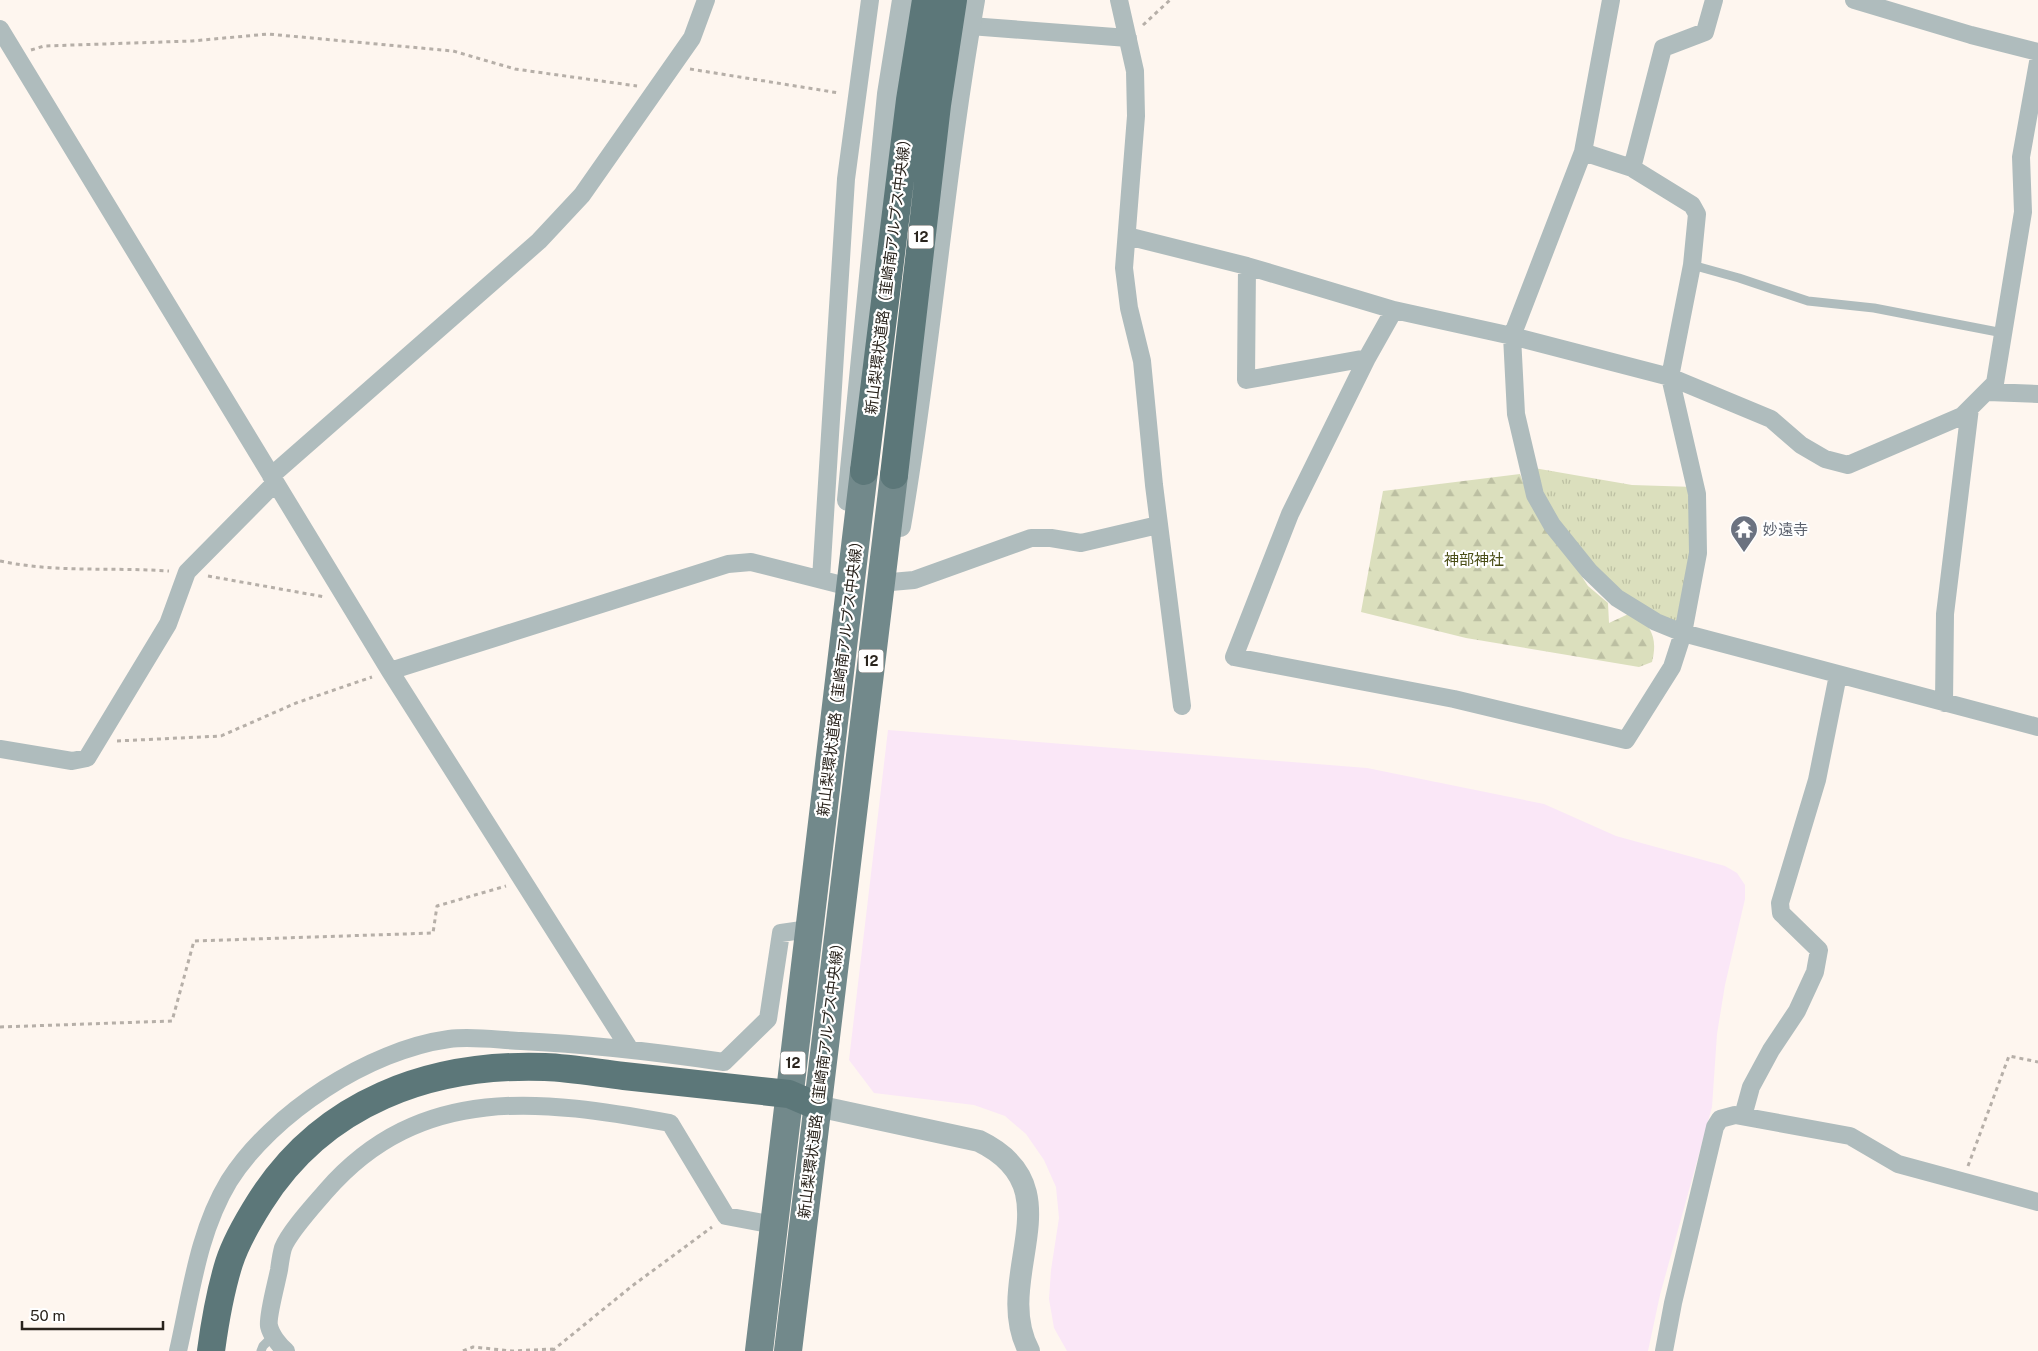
<svg xmlns="http://www.w3.org/2000/svg" width="2038" height="1351" viewBox="0 0 2038 1351" font-family="'Public Sans','Noto Sans JP',sans-serif">
<style>
.commercial{fill:#fae7f7}
.forest{fill:url(#forest-firs)}
.park{fill:url(#park-tufts)}
.lines{fill:none;stroke-linecap:round;stroke-linejoin:round}
.path{stroke:#b6afa8;stroke-width:3;stroke-dasharray:4 4;stroke-linecap:butt}
.service{stroke:#afbcbd;stroke-width:9}
.minor{stroke:#afbcbd;stroke-width:18}
.tertiary{stroke:#afbcbd;stroke-width:22}
.primary{stroke:#72898b;stroke-width:28}
.motorway{stroke:#5c7779;stroke-width:28}
.labels{text-anchor:middle;dominant-baseline:central;stroke-width:4.5;stroke-linejoin:round;paint-order:stroke}
.shield{fill:#fff;stroke:#696560;stroke-width:1}
.shield-label{font-size:14px;font-weight:bold;fill:#29231c}
.street-label{font-size:15px;fill:#29231c;stroke:#fff}
.worship-label{font-size:15px;fill:#5b616d;stroke:#fff;text-anchor:start}
.park-label{font-size:15px;fill:#494d15;stroke:#fff}
</style>
<defs>
<pattern id="forest-firs" width="22" height="20" patternUnits="userSpaceOnUse" patternTransform="scale(1.25)"><rect width="22" height="20" fill="#dbdfbd"/><path d="M5 1l3.5 6h-7zM16 11l3.5 6h-7z" fill="#bcbfa2"/></pattern>
<pattern id="park-tufts" width="24" height="20" patternUnits="userSpaceOnUse" patternTransform="scale(1.25)"><rect width="24" height="20" fill="#dbdfbd"/><path d="M3 7l-1-3M5 7V3M7 7l1-3M15 17l-1-3M17 17v-4M19 17l1-3" fill="none" stroke="#bcbfa2"/></pattern>
</defs>
<rect width="100%" height="100%" fill="#fef6ef"/>
<!-- commercial -->
<path class="commercial" d="M888,730L1367,768L1544,804L1616,836L1725,866L1737,873L1745,885V899L1725,985L1717,1034L1712,1107L1660,1295L1648,1351H1067L1054,1328L1049,1299L1051,1270L1059,1218L1056,1187L1044,1160L1026,1134L1005,1116L974,1105L874,1093L849,1060Z"/>
<!-- forest -->
<path class="forest" d="M1520,474L1527,493L1588,586L1608,603L1609,623L1637,610C1651,630 1658,637 1652,662L1639,667L1466,638L1361,612L1383,491Z"/>
<!-- park -->
<path class="park" d="M1534,468L1632,485L1695,487L1683,633L1650,618L1552,525Z"/>
<g class="lines">
<!-- path -->
<path class="path" d="M1143,25L1170,0
M31,50L44,46L192,41L268,34L453,51L515,69L637,86
M690,69L839,93
M0,561C56,573 112,567 169,571
M208,576L325,597
M117,741L221,736L296,703L372,677
M0,1027L172,1021L194,941L433,933L437,906L506,886
M1968,1166L2009,1056L2038,1062
M463,1351L473,1347L512,1351L553,1349
M552,1351L632,1286L712,1227"/>
<!-- service -->
<path class="service" d="M1692,265L1739,278L1808,301L1874,308L2003,333
M261,1351L263,1346L274,1335"/>
<!-- minor -->
<path class="minor" d="M1119,0L1135,71L1136,116L1124,268L1129,308L1142,361L1154,485L1182,706
M1611,0L1583,152L1512,336L1516,414L1535,495L1552,525L1589,571L1617,598L1656,622L1683,633L2038,727
M1854,0L1971,35L2038,52
M970,26L1128,38
M0,29L390,671L629,1048
M1632,168L1663,48L1705,32L1714,0
M1127,236L1247,266L1394,310L1512,336L1670,377L1771,419L1801,445L1825,459L1848,465L1962,416L1995,383L2023,212L2021,157L2038,62
M1247,266L1246,380L1367,358
M1394,310L1367,358L1290,514L1234,657L1454,699L1626,740L1672,667L1683,633L1698,553L1697,494L1670,377L1692,265L1697,214L1692,205L1632,168L1583,152
M1988,392L2038,394
M271,476L539,241L582,195L692,38L706,0
M821,579L846,179L870,0
M891,582L914,580L1031,538H1051L1081,543L1158,525
M390,671L728,564L751,562L842,585
M1944,703L1945,614L1970,408
M0,749L72,761L87,758L168,624L187,572L275,483
M1743,1116L1751,1087L1771,1050L1797,1011L1815,972L1819,950L1781,913L1780,903L1817,780L1838,675
M178,1351C191,1294 198,1232 229,1181C272,1113 369,1050 449,1039C472,1036 498,1040 521,1041C590,1044 656,1052 724,1062L768,1019L781,933L809,929
M286,1351C279,1345 271,1335 269,1326C267,1317 277,1281 279,1270C280,1263 281,1255 283,1248C289,1232 315,1204 326,1191C421,1082 543,1100 670,1123L726,1216L774,1225
M1664,1351L1673,1303L1715,1127L1720,1119L1735,1115L1850,1136L1898,1164L2038,1202"/>
<!-- tertiary -->
<path class="tertiary" d="M848,500L888,94L903,0
M900,526C930,352 943,174 974,0
M817,1106L979,1141C1078,1189 990,1277 1029,1351"/>
<!-- primary -->
<path class="primary" d="M759,1351L864,471
M788,1351L894,475"/>
<!-- motorway -->
<path class="motorway" d="M864,471L910,100L926,0
M894,475L937,105L953,0
M211,1351C215,1321 220,1292 229,1263C236,1241 248,1221 260,1202C323,1102 430,1063 545,1067C571,1068 598,1073 624,1076C679,1082 734,1088 789,1094L817,1106"/>
</g>
<!-- icons -->
<defs>
<g id="temple-pin" transform="scale(1.4375)"><path d="M0 17L-7.5 6A9.5 9.5 0 1 1 7.5 6Z" fill="#6b7280" stroke="#fff"/><path d="M0-6L5-2H3V0L6.5 2.5H4V6H1.5V3h-3V6H-4V2.5H-6.5L-3 0V-2H-5Z" fill="#fff"/></g>
</defs>
<g fill-rule="evenodd">
<use href="#temple-pin" x="1744" y="529"/>
</g>
<g class="labels">
<!-- shield labels -->
<g class="shield">
<rect x="908.5" y="225.5" width="25" height="23" rx="4"/>
<rect x="858.5" y="649.5" width="25" height="23" rx="4"/>
<rect x="780.5" y="1051.5" width="25" height="23" rx="4"/>
</g>
<g class="shield-label">
<text x="921" y="237">12</text>
<text x="871" y="661">12</text>
<text x="793" y="1063">12</text>
</g>
<!-- street labels -->
<g class="street-label">
<text transform="translate(888 273) rotate(-83)">新山梨環状道路（韮崎南アルプス中央線）</text>
<text transform="translate(840 675) rotate(-83)">新山梨環状道路（韮崎南アルプス中央線）</text>
<text transform="translate(821 1077) rotate(-83)">新山梨環状道路（韮崎南アルプス中央線）</text>
</g>
<!-- worship labels -->
<g class="worship-label">
<text x="1763" y="529">妙遠寺</text>
</g>
<!-- park labels -->
<g class="park-label">
<text x="1474" y="559">神部神社</text>
</g>
</g>
<!-- scale -->
<path d="M22 1321v8h141v-8" fill="none" stroke="#29231c" stroke-width="2.5"/>
<text x="30" y="1321" font-size="15" fill="#29231c" stroke="#ffffff" stroke-width="4" paint-order="stroke">50 m</text>
</svg>
